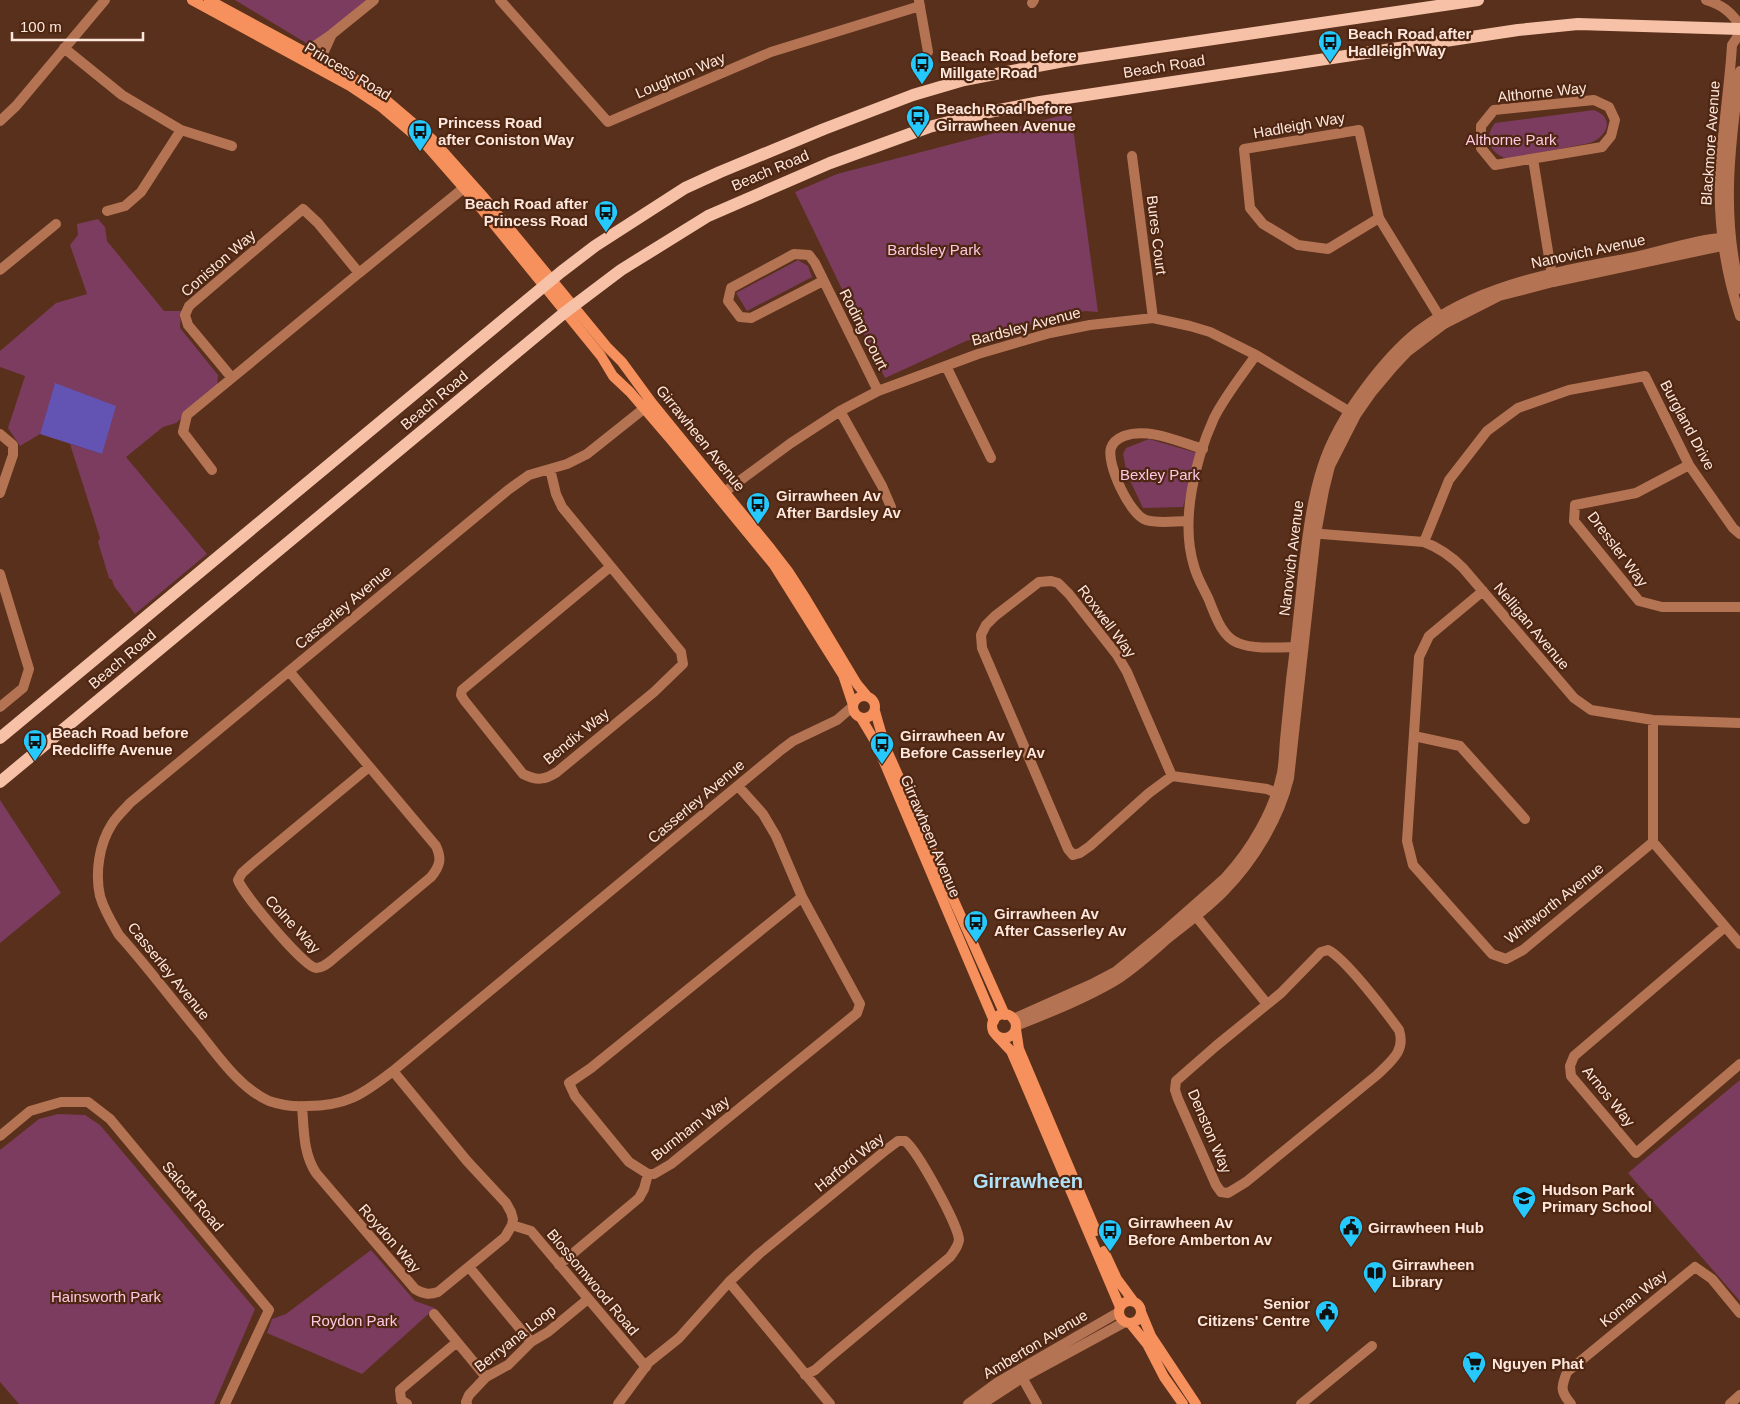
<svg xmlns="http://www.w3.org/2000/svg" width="1740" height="1404" viewBox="0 0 1740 1404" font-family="Helvetica,sans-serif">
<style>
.green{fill:#7b3c5f}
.water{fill:#6354b4}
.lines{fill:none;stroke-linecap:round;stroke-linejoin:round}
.minor{stroke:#b47454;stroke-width:10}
.tertiary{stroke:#b47454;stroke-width:10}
.secondary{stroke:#f6905c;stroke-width:10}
.primary{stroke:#f6c1a7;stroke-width:12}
.labels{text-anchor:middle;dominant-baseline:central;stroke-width:4.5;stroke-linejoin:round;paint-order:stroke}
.poi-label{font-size:15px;font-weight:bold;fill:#fde7dd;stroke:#4e2611;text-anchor:start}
.street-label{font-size:15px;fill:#fde7dd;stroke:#4e2611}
.park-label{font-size:15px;fill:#fec7e3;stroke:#4e2611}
.district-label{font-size:20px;font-weight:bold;fill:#afe1f8;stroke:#4e2611}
</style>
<rect width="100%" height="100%" fill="#59301b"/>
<!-- green -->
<path class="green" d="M235,0H366L311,46Z
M1594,110C1615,118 1608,136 1590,143L1507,159C1489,152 1483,139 1495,123Z
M1071,113L1098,312L1085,311L966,341L885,378L795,192L837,174Z
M98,219L105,227L107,241L164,311H181L180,328L218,375L217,387L176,423L163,427L126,457L207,554L135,614L114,586L112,580L109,578L98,542L100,538L70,444L102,454L55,384L40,434L20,446L8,428L25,376L0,367V351L56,303L87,294L70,245L78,235L77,224Z
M798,260L808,266L812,277L747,311L736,293Z
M1149,439L1197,453L1183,507L1143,508L1127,474L1123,454L1126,448Z
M0,800L61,893L0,943Z
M1740,1080V1301L1628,1173Z
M58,1114L85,1115L100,1125L255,1309L214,1404H19L0,1382V1150L39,1119Z
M371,1250L415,1301L435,1308L362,1374L267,1333L272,1319L286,1314Z"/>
<!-- water -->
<path class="water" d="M55,383L116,406L102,454L40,434Z"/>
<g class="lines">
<!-- minor -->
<path class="minor" d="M500,0L608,122L771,52L920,6
M919,1L928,52
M1032,3L1034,0
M64,48L122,95L181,130L232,146
M1594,100L1609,107L1615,120L1611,136L1602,147L1495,165L1481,148V126L1494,110Z
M0,121L16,106L105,0
M1132,156L1153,318
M1533,159L1553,282
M107,211L125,206L141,192L181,130
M1379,218L1328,249L1298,245L1263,224L1250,208L1244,149L1359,130L1379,218L1444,324
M0,270L56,224
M359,273L232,378L188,325L185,315L189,306L303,209L318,223L359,273L470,183
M823,281L751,318L740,317L728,301L731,288L794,254L809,255L815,263L878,391
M1256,355C1242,375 1225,396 1214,418C1195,460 1180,521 1194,566C1197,578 1204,589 1209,600C1215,615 1222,637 1238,643C1255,650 1284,647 1302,647
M946,366L991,458
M651,403L587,454L567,464L529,475L508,490L130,803C124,810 117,816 112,824C99,844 95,873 100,896C104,910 112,923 119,935C147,966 172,1000 199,1032C218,1056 240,1088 269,1101C281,1105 295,1107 307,1106C346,1106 362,1095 393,1071L781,750L793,741L837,720L852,707
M840,411L882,486L891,507
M0,434L13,445V455L0,493
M1689,465L1636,493L1575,505L1574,521L1639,601L1662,607H1740
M550,469L556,494L562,507L681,652L683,664L654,692L557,772C545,780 537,781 523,774L464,700L461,695L462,690L610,567
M212,470L183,432L187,415L232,378
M719,496L791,443L840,411L878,391L978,354L1050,333L1090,325L1153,318L1190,326L1210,332L1256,355L1355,415
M1188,521C1175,521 1159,524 1146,520C1130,515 1106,464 1111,448C1113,442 1119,438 1124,436C1149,427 1179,442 1203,449
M1309,533L1424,542C1440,548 1451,556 1463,568L1574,698L1591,710L1653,720L1740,723
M1424,542L1449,480L1487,431L1518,408L1569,390L1645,376L1689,465L1733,528L1740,534
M0,574L29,669L23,688L0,707
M1483,591L1429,636L1419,657L1407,841L1413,865L1492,954L1506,959L1523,950L1653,842V720
M289,671L436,846C442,859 440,866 431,877L333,959C328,963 323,968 316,968C304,967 243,894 238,880L242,873L251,865L369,767
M1414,736L1460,746L1525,819
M1172,776L1127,672L1117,655L1069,594L1058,583L1051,581L1039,582L995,616L986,625L981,635L982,648L1068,849L1073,855L1080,853L1090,846L1149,793L1172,776L1267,789L1283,796
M738,786L763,814L776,836L802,897L860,1004L857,1013L671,1164L654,1174H648L629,1162L575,1096L569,1083L591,1068L802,897
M1653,842L1740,944
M1191,910L1267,1004
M1725,927L1574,1056L1570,1066L1571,1076L1636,1153L1740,1064
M1328,950C1345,958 1386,1012 1399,1030C1406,1051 1391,1061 1377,1075L1246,1182L1228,1193L1221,1192L1216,1185L1178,1099L1175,1090L1176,1081L1216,1046L1281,993L1321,952Z
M302,1106C304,1130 303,1153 316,1173L415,1289C423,1294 429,1295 438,1292L505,1237L512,1225L513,1219L511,1212L506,1203L467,1161L393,1071
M0,1136L30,1111L61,1102H88L110,1119L269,1310L225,1404
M512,1225L531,1231L646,1367
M559,1265L639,1198L644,1189L648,1174
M469,1267L531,1342
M434,1314L486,1377
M1019,1372L1037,1404
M805,1375L815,1370L830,1357L950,1257C954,1251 958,1247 959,1240C959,1226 917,1150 905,1141H898L886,1150L759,1254L729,1282L740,1295L830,1404
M407,1404L401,1400L400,1390L457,1342
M467,1404L466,1402L469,1395L486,1377L508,1365L531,1342L548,1332L588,1299
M618,1404L649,1362L679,1338L729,1282
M1301,1404L1372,1346
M1571,1404C1560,1391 1561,1387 1567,1372L1695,1267L1712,1279L1740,1313
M1730,1404L1740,1395"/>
<!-- tertiary -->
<path class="tertiary" d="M1706,0C1722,5 1730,11 1740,25
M1740,33L1732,45C1730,79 1725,113 1722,147C1716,204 1722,262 1740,316
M306,60L316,45L332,34L374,0
M317,67L332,34
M1740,71C1730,144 1721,216 1740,289
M1013,1019L1094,983L1115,972L1165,931L1225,878C1251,850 1274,811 1282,773C1284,762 1284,751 1285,740C1287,720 1289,700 1291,680C1296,642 1300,603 1304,564C1308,532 1312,499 1322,468C1331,439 1348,411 1366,387C1381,367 1397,348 1417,332C1478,284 1556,272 1630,258C1663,251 1696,239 1730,237
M1016,1026C1048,1013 1084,999 1113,982C1133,970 1150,954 1167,939C1187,923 1208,908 1225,890C1254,860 1279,819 1289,778L1316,534L1324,490L1330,466L1356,415L1372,392L1393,367L1407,352L1444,324L1499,296L1553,282L1731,244
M968,1404L998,1382L1119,1312
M982,1404L1022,1378L1125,1322"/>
<!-- secondary -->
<path class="secondary" d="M192,0L350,86L380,106L426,145L475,201L601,356L613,376L630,392L672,441L774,565L843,675L853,705
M209,0L355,79L385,99L432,139L482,195L607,347L622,362L652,403L771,549L788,571L806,599L857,684L867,696
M853 707a11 11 0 1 1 22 0a11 11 0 1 1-22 0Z
M875,711L885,746L1005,1015
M861,718L876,743L994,1021
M992 1026a12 12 0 1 1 24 0a12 12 0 1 1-24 0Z
M1016,1029L1019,1049L1096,1231
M996,1035L1011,1051L1021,1074L1120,1307
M1104,1251L1117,1279L1134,1302
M1119 1312a11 11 0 1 1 22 0a11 11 0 1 1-22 0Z
M1141,1312L1151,1336L1196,1404
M1130,1323L1147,1344L1164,1377L1183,1404"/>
<!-- primary -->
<path class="primary" d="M0,738L561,272L595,246L685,188L720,172L824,129L913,95L964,80L1064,61L1478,0
M0,782L564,313L621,270L708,216L830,163L929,127L984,113L1040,102L1518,30L1578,24L1740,29"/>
</g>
<!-- icons -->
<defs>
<g id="bus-pin" transform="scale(1.25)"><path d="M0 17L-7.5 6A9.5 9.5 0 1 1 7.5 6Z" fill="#25c9fe" stroke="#4e2611"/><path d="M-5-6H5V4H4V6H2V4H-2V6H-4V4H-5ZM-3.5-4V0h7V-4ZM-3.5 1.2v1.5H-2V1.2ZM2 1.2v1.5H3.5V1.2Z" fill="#111"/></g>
<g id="school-pin" transform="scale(1.25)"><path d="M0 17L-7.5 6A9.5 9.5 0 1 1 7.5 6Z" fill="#25c9fe" stroke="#4e2611"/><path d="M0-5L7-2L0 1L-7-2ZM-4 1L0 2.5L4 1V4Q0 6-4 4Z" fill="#111"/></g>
<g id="civic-pin" transform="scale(1.25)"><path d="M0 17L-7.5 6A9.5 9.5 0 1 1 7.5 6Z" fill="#25c9fe" stroke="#4e2611"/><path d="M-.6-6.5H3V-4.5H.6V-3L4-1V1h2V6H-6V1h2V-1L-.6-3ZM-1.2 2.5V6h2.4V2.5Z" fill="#111"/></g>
<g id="library-pin" transform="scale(1.25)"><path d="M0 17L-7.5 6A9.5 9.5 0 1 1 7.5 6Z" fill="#25c9fe" stroke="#4e2611"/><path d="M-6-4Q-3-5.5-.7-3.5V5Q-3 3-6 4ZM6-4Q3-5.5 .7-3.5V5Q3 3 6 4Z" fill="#111"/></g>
<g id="supermarket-pin" transform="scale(1.25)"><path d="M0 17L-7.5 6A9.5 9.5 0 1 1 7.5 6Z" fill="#25c9fe" stroke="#4e2611"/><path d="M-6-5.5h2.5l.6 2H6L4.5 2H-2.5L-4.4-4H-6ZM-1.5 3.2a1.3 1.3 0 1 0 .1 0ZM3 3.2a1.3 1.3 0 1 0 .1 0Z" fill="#111"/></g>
</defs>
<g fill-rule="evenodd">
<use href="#bus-pin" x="1330" y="42"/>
<use href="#bus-pin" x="922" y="64"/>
<use href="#bus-pin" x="918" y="117"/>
<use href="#bus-pin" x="420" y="131"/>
<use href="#bus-pin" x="606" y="212"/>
<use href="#bus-pin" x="758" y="504"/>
<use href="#bus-pin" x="35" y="741"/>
<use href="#bus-pin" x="882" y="744"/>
<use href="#bus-pin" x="976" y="922"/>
<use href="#school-pin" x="1524" y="1198"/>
<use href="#civic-pin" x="1351" y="1227"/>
<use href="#bus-pin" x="1110" y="1231"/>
<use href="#library-pin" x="1375" y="1273"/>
<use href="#civic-pin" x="1327" y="1312"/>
<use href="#supermarket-pin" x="1474" y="1363"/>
</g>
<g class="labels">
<!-- poi labels -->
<g class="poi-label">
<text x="1348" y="33">Beach Road after<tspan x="1348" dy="17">Hadleigh Way</tspan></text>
<text x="940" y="55">Beach Road before<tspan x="940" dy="17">Millgate Road</tspan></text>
<text x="936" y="108">Beach Road before<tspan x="936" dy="17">Girrawheen Avenue</tspan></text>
<text x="438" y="122">Princess Road<tspan x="438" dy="17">after Coniston Way</tspan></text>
<text x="588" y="203" text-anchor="end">Beach Road after<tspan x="588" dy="17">Princess Road</tspan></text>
<text x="776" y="495">Girrawheen Av<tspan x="776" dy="17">After Bardsley Av</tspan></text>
<text x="52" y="732">Beach Road before<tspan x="52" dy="17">Redcliffe Avenue</tspan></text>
<text x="900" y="735">Girrawheen Av<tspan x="900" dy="17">Before Casserley Av</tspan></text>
<text x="994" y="913">Girrawheen Av<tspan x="994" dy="17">After Casserley Av</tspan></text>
<text x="1542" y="1189">Hudson Park<tspan x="1542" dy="17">Primary School</tspan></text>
<text x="1128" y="1222">Girrawheen Av<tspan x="1128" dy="17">Before Amberton Av</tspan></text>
<text x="1368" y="1227">Girrawheen Hub</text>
<text x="1392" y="1264">Girrawheen<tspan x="1392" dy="17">Library</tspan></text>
<text x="1310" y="1303" text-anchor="end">Senior<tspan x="1310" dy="17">Citizens' Centre</tspan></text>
<text x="1492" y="1363">Nguyen Phat</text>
</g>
<!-- street labels -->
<g class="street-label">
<text transform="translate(1164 66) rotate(-9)">Beach Road</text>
<text transform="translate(348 71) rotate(31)">Princess Road</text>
<text transform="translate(680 75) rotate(-23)">Loughton Way</text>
<text transform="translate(1542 92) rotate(-6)">Althorne Way</text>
<text transform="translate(1299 125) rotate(-10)">Hadleigh Way</text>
<text transform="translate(1710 143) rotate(-86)">Blackmore Avenue</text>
<text transform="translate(770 170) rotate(-23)">Beach Road</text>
<text transform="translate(1157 235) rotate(83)">Bures Court</text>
<text transform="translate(1588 251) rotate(-12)">Nanovich Avenue</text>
<text transform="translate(218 263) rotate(-41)">Coniston Way</text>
<text transform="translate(1026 326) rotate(-15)">Bardsley Avenue</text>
<text transform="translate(864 329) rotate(63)">Roding Court</text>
<text transform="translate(434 400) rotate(-40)">Beach Road</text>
<text transform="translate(1688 425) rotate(62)">Burgland Drive</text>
<text transform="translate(701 438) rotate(51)">Girrawheen Avenue</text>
<text transform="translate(1618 549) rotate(53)">Dressler Way</text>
<text transform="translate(1291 558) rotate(-83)">Nanovich Avenue</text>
<text transform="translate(343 607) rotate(-40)">Casserley Avenue</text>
<text transform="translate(1107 621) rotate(53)">Roxwell Way</text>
<text transform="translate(1532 626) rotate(50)">Nelligan Avenue</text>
<text transform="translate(122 659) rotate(-40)">Beach Road</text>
<text transform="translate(576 736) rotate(-39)">Bendix Way</text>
<text transform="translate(696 801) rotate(-40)">Casserley Avenue</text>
<text transform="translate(931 836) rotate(67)">Girrawheen Avenue</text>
<text transform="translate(1554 903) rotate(-38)">Whitworth Avenue</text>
<text transform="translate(293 924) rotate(47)">Colne Way</text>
<text transform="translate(169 971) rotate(51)">Casserley Avenue</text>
<text transform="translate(1609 1096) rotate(51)">Arnos Way</text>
<text transform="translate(690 1128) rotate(-38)">Burnham Way</text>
<text transform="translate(1210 1131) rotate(67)">Denston Way</text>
<text transform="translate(849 1162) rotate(-39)">Harford Way</text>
<text transform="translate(193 1196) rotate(50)">Salcott Road</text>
<text transform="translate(390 1238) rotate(49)">Roydon Way</text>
<text transform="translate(593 1282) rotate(50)">Blossomwood Road</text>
<text transform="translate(1633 1298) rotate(-39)">Koman Way</text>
<text transform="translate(515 1338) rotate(-38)">Berryana Loop</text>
<text transform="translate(1035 1344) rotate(-31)">Amberton Avenue</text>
</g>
<!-- park labels -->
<g class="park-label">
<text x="1511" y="139">Althorne Park</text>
<text x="934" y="249">Bardsley Park</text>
<text x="1160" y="474">Bexley Park</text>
<text x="106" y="1296">Hainsworth Park</text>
<text x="354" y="1320">Roydon Park</text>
</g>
<!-- district labels -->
<g class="district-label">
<text x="1028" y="1181">Girrawheen</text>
</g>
</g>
<!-- scale -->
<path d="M12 32v8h131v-8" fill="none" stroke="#fde7dd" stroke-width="2.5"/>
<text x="20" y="32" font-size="15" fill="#fde7dd" stroke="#4e2611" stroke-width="4" paint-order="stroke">100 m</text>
</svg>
